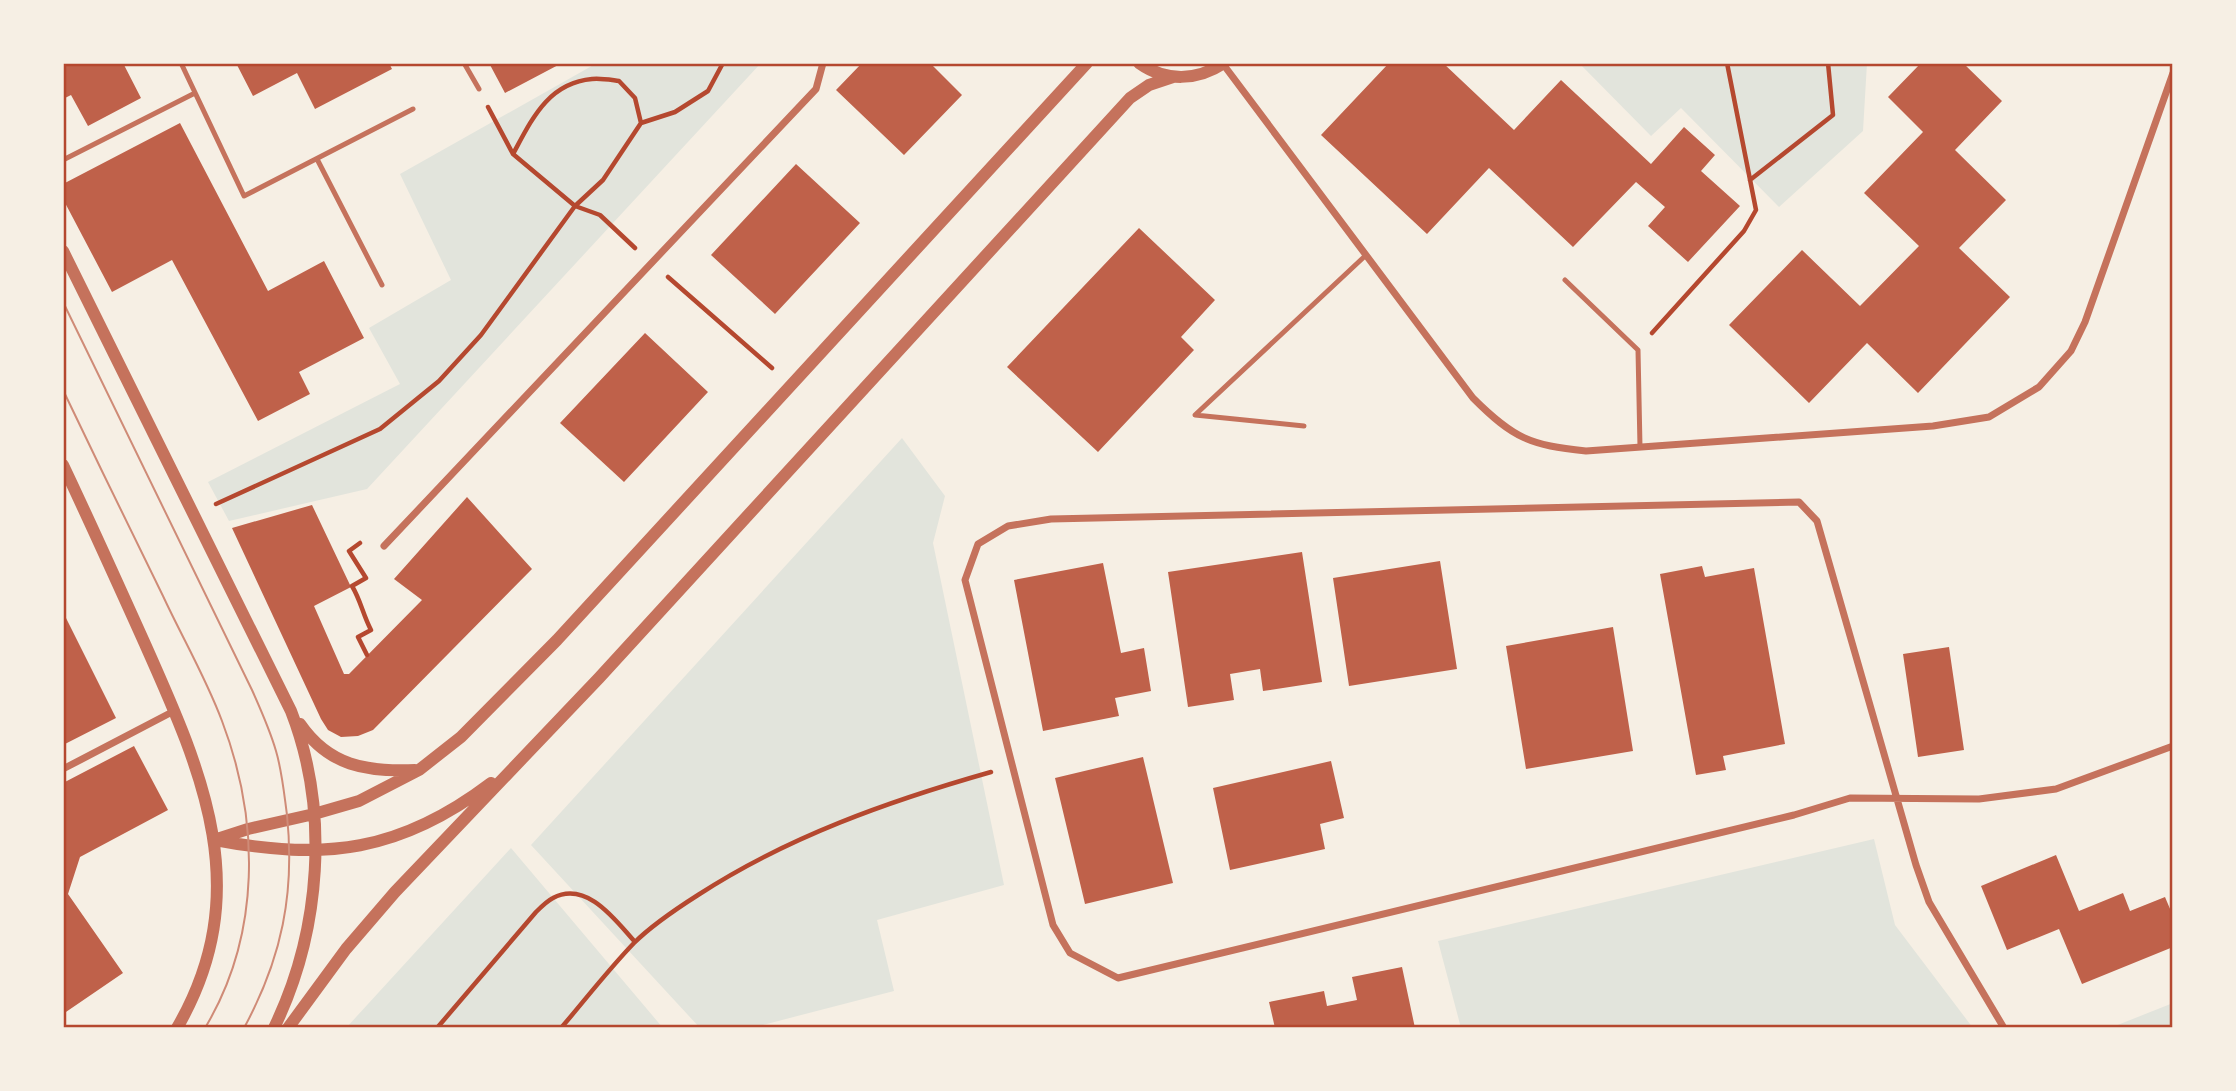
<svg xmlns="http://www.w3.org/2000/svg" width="2236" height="1091" viewBox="0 0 2236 1091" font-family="'Archivo Narrow',sans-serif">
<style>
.green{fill:#e2e4dc}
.building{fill:#bf614a}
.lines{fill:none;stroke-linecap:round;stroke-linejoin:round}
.path{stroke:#b5482f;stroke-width:4.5}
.service{stroke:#c5725c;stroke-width:5}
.minor{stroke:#c5725c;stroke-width:7}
.tertiary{stroke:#c5725c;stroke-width:12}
.tram{stroke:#cf8b77;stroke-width:2}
.neatline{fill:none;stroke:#b5482f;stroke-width:2.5}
</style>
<rect width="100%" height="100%" fill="#f6efe4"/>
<!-- green -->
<path class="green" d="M597,63H761L367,489L229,521L208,482L400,384L369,328L451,280L400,174Z
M1579,63H1867L1863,131L1779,207L1681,108L1651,136Z
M902,438L945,496L933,543L1004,885L877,920L894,991L751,1028H700L531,845Z
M1874,839L1895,925L1973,1028H1461L1438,941Z
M511,848L663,1028H346Z
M2173,1003V1028H2110Z"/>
<!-- building -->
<path class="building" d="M63,63H123L141,98L88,126L71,95L63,99Z
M236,63H389L392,69L315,109L297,73L253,96Z
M489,63H562L505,93Z
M862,63H930L962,95L904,155L836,90Z
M1389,63H1443L1514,130L1561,80L1651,164L1684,127L1715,155L1701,171L1740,206L1688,262L1648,226L1665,207L1636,182L1573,247L1489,168L1427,234L1321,135Z
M1921,63H1963L2002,101L1955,150L2006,200L1959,248L2010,297L1918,393L1867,343L1809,403L1729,325L1802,250L1860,306L1919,246L1864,193L1923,132L1888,97Z
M180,123L268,291L324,261L364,338L299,372L310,394L258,421L172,260L112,292L63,199V184Z
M796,164L860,223L775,314L711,255Z
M1139,228L1215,300L1181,337L1194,350L1098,452L1007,367Z
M645,333L708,392L624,482L560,423Z
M467,497L532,569L373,730L358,736L341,737L328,730L321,719L232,528L312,505L351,587L314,606L344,674H349L422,600L394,579Z
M1302,552L1322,682L1263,691L1260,669L1230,674L1234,700L1188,707L1168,572Z
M1440,561L1457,669L1349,686L1333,578Z
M1103,563L1121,653L1144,648L1151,691L1115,698L1119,716L1043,731L1014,580Z
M1702,566L1705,577L1754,568L1785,744L1723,756L1726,770L1696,775L1660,574Z
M63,612L116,718L63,745Z
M1613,627L1633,751L1526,769L1506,646Z
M1949,647L1964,750L1918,757L1903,654Z
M134,746L168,810L80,857L68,894L123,973L63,1014V783Z
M1143,757L1173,883L1085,904L1055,778Z
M1331,761L1344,818L1320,824L1325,849L1230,870L1213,788Z
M2056,855L2079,911L2123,893L2130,911L2165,897L2173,916V947L2082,984L2059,929L2007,950L1981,886Z
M1402,967L1415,1028H1275L1269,1002L1324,991L1327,1006L1357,1000L1352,977Z"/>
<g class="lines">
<!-- path -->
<path class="path" d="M488,107L513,154L575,206L600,215L635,248
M513,154C532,119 548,83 592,79C601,78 611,80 619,81L635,98L641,123
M1750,180L1833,115L1828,63
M668,277L772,368
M1652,333L1744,231L1756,210L1727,63
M216,504L380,429L439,381L481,335L575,206L603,180L641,123L675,112L708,91L723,63
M360,543L349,551L366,578L352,586C361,601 363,615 371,630L358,637L367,655
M437,1028L536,912C541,907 547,901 553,898C587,880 616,921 635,942
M561,1028C585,1000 608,970 634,943C652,925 676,909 698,895C787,837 889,801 991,772"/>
<!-- service -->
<path class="service" d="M181,63L244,196L413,109
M464,63L479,89
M317,159L382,285
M63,160L195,93
M1565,280L1638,350L1640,447
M1304,426L1195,415L1365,256"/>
<!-- minor -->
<path class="minor" d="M1223,64L1473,398C1514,439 1530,445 1586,451L1933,426L1989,417L2039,387L2071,351L2085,322L2173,73
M384,546L816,89L823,63
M63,769L174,711
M2004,1028L1929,902L1916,865L1817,521L1799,502L1051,519L1008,526L978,544L965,580L1053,925L1070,953L1118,978L1794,815L1850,798L1979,799L2056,789L2173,746"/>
<!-- tertiary -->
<path class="tertiary" d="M1139,63C1166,82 1197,81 1224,63
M63,251L291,711C330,811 321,931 274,1028
M63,465C91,524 118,584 145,644C203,774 256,892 177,1028
M300,724C329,766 366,772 415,770
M214,840L248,829L314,814L359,801L419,770L461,737L557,640L1087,63
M215,840C325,861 400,852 491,783
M288,1028L346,949L395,892L599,678L1130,98L1149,85L1173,77"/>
<!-- tram -->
<path class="tram" d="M63,302L252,690C261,710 270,730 276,751C282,771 284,793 287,815C295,893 282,958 244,1028
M63,390C96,459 129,527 163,596C182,637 206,678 222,721C260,821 261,935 205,1028"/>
</g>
<!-- border -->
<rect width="2236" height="1091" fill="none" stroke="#f6efe4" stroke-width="130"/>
<rect x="65" y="65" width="2106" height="961" class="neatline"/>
</svg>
